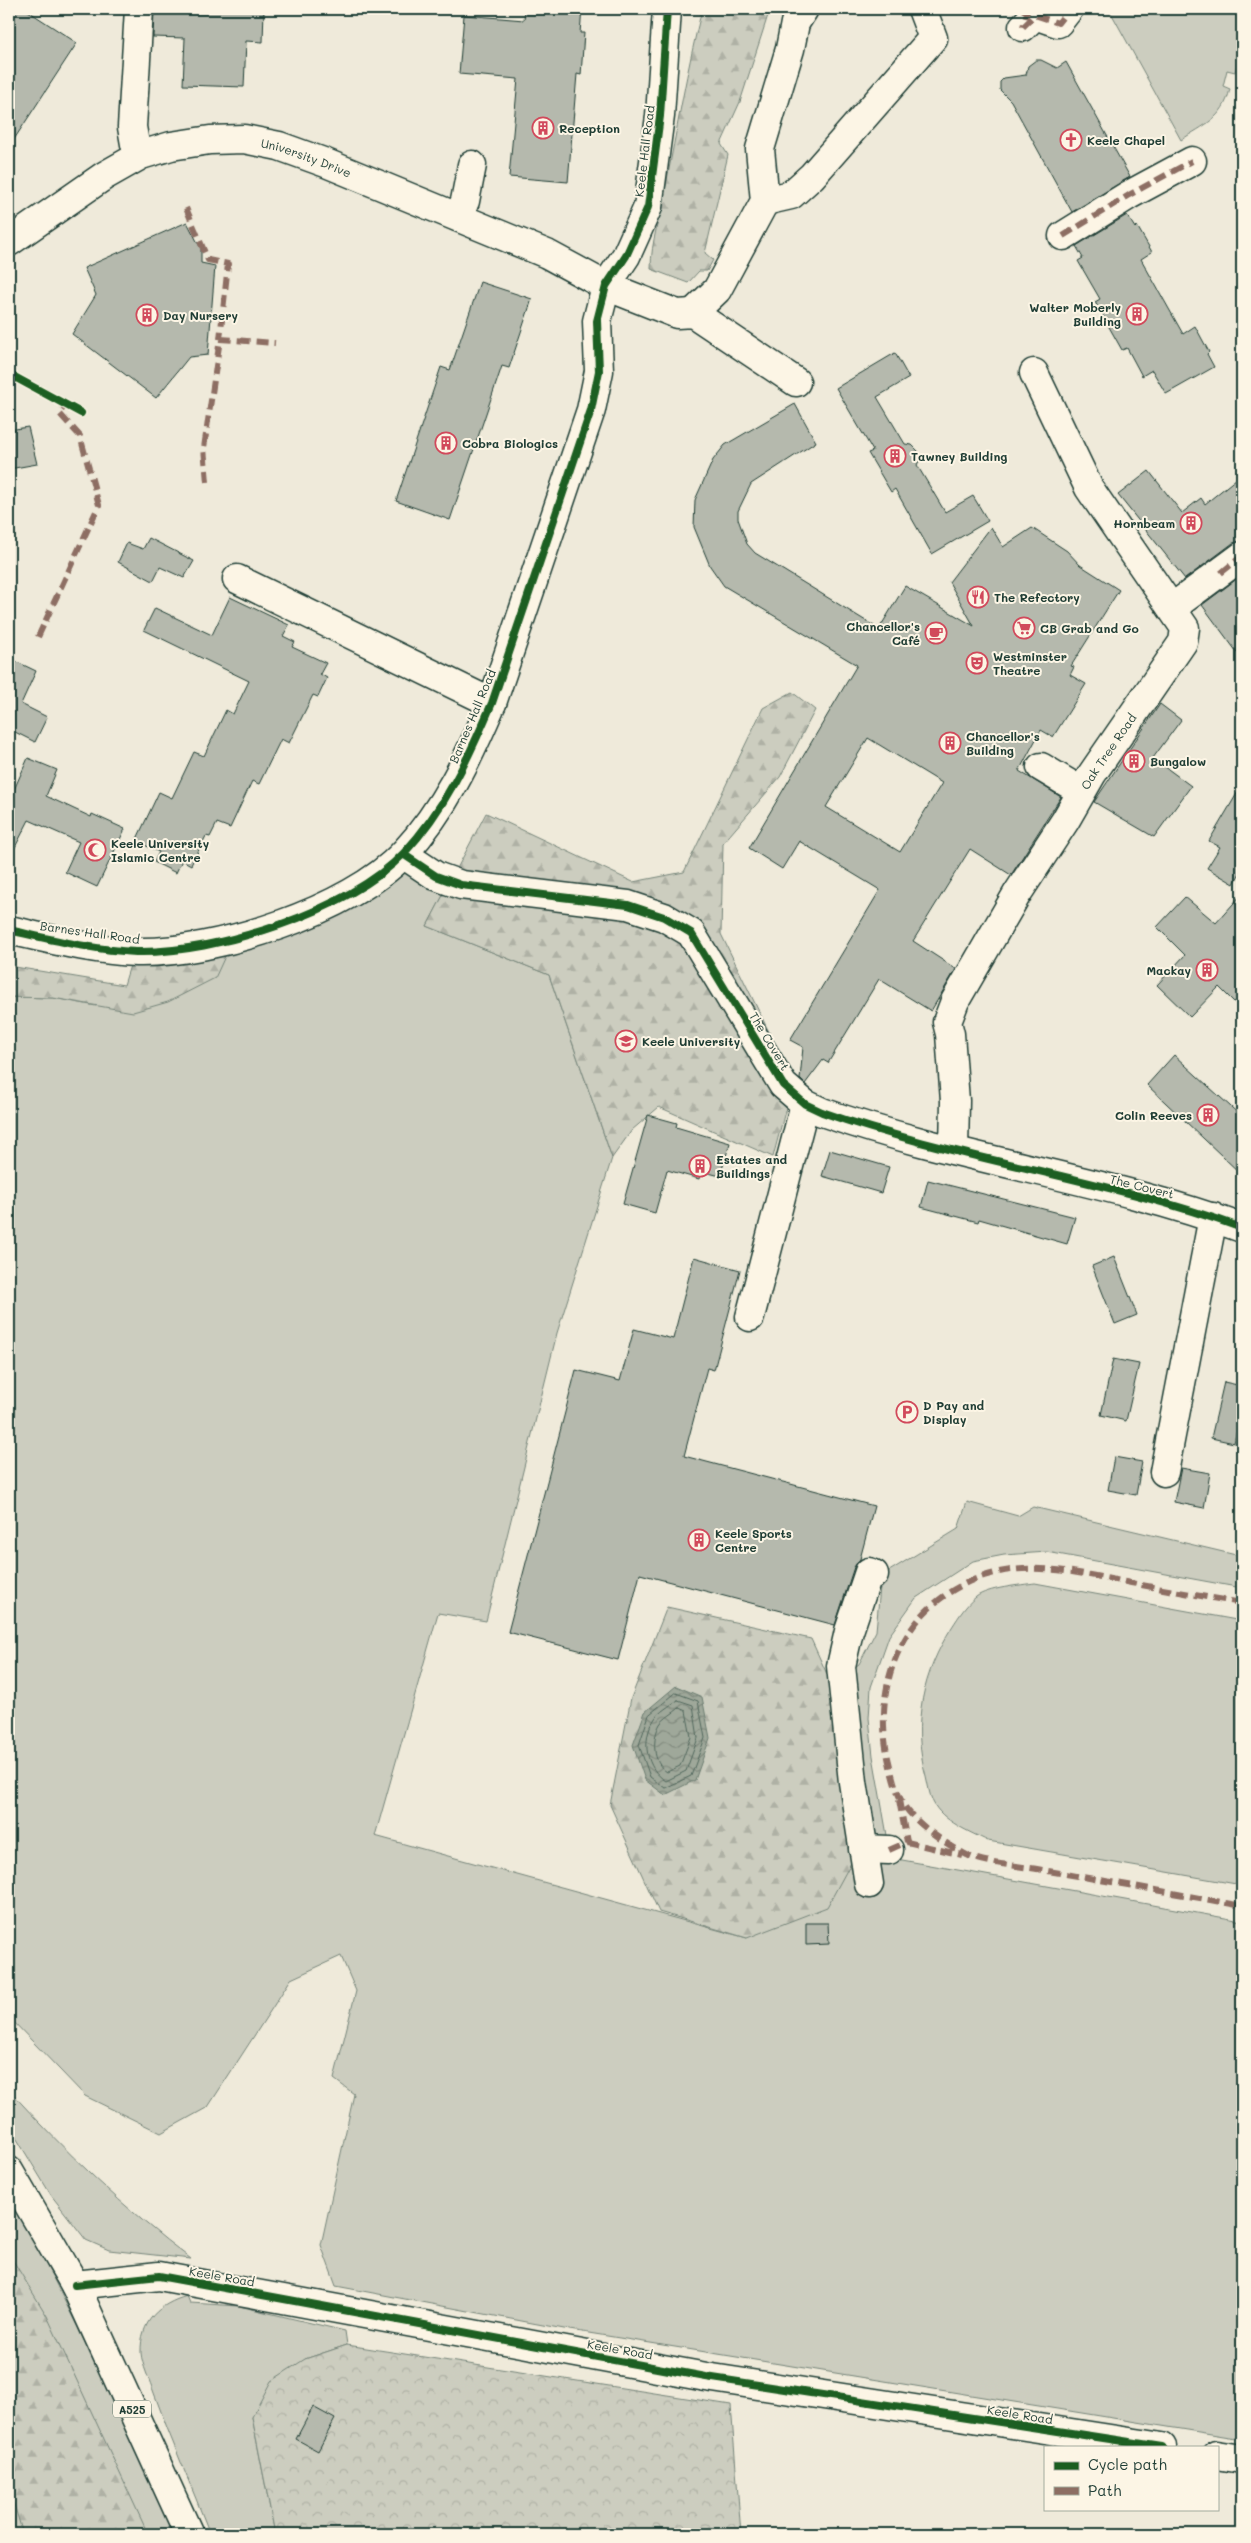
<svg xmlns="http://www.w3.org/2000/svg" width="1251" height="2543" viewBox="0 0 1251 2543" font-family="Mali,sans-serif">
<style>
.grass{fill:#cccdbf;stroke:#76857a}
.forest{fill:url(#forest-firs);stroke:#76857a}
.park{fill:url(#park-crowns);stroke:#76857a}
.water{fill:url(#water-waves);stroke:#6c7d71}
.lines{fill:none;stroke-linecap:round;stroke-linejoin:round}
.shore{stroke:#52685d;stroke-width:1}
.building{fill:#b5b9ad;stroke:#1f3d34;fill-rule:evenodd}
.minor-casing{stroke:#1f3d34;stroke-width:31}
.major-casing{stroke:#1f3d34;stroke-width:31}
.minor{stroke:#fcf5e5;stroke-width:28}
.major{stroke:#fcf5e5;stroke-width:28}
.quiet{stroke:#8d6e63;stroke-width:6;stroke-dasharray:12 6;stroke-linecap:butt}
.cycleway-casing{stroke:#fcf5e5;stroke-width:11}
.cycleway{stroke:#1b5e20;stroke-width:8}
.labels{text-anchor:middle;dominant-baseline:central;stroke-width:4;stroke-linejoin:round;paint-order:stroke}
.shield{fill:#fcf5e5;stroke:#617469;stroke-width:1}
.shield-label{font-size:11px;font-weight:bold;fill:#1f3d34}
.poi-label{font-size:12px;font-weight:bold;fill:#1f3d34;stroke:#fcf5e5;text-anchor:start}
.street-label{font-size:12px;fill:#1f3d34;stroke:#fcf5e5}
</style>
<defs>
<pattern id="forest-firs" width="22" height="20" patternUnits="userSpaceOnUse" patternTransform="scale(1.25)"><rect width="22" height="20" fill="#cccdbf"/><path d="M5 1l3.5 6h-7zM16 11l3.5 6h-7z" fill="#afb1a5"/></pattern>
<pattern id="park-crowns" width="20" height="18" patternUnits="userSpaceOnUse" patternTransform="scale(1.25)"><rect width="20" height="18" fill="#cccdbf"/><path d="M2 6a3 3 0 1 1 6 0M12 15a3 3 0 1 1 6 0" fill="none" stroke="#afb1a5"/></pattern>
<pattern id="water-waves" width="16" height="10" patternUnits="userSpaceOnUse" patternTransform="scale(1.25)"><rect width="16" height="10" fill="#9fa89a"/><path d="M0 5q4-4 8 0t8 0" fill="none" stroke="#818a7e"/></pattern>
</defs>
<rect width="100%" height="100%" fill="#efeada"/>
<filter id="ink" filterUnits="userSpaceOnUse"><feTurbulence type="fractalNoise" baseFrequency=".02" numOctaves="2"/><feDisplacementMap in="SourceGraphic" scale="10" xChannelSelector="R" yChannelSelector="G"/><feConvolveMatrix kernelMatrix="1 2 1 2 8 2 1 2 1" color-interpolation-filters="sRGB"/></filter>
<g filter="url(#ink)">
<!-- grass -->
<path class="grass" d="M1109,9H1237C1251,23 1239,55 1235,72L1227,70L1223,86L1230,89C1223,119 1205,124 1181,140Z
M403,854L450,882L427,926L549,975L612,1158L557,1333L486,1621L438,1613L375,1836L747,1938L831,1683L859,1664L876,1631L881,1576L958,1529L967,1502L1018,1516L1033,1507L1236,1555L1242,1548V1588L1047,1552L1004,1555L973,1561L916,1598L889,1636L871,1687L869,1718L873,1756L891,1858L1242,1921V2439L564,2329L336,2286L321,2245L354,2094L334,2079L356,1991L341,1956L291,1979L208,2107L161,2133L85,2096L9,2017V997L53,998L96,1006L232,941Z
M1035,1583L1242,1621V1885L988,1841C970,1832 942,1821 933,1802C929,1794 928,1784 926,1776C911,1724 923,1672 952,1627C959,1616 966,1605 976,1597C987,1588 1021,1585 1035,1583Z
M9,2090C65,2151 124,2209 191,2259L109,2250L86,2240L51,2195L9,2126Z
M9,2195C70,2305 122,2419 174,2534H9Z
M187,2296L190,2303L239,2306L345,2331L347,2345L305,2359L252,2417L275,2534H210C192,2487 171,2441 154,2393C150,2381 142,2365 141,2353C140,2321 159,2304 187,2296Z"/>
<!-- forest -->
<path class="forest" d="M702,9H770L740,102L721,144L728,155L705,253L713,260L707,271H699L688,283L651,269C651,241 660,217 665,190C677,129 687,69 702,9Z
M792,692L815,710L780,777L723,843L721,934L793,1081L773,1157L659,1107L632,1130L612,1158L549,975L427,926L486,813L633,882L684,872L763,708Z
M232,941L215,978L168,1002L133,1012L53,998L9,997V966L124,985L134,952Z
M667,1607L811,1639L831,1683L859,1848L827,1907L747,1938L659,1912L610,1805L631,1698Z
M9,2254L47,2316L148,2534H23L9,2488Z"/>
<!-- park -->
<path class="park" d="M347,2345L731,2405L741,2534H275L252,2417L271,2381L305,2359Z"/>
<!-- water -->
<path class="water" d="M676,1686L702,1697L710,1738L695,1780L665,1795L645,1780L633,1745L645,1712Z"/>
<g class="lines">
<!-- shore -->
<path class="shore" d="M676,1693L698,1701L705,1738L691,1776L665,1788L650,1777L639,1745L649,1715Z
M678,1700L693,1705L698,1738L686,1771L666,1781C646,1769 641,1740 654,1720C658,1712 671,1705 678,1700Z
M679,1708L686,1711L691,1737L680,1766L667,1772C652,1763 652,1738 660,1724C664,1718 674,1713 679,1708Z"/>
</g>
<!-- building -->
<path class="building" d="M18,9H25L77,43L9,147V23Z
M154,9H264L263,42L246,41L244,87L183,85L185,38L153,37Z
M525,9H582L580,33H584L581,75L577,74L568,182L509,177L518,79L459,74L464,15L524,20Z
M1036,60H1041L1057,68L1066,62L1130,177L1072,212L1011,101L1000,90V82L1004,78L1026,75L1028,66Z
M1127,215L1135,228L1137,226L1152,252L1141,259L1183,334L1195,326L1209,352L1207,354L1214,367L1166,394L1152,370L1142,376L1127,348L1122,350L1095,302L1100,299L1078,261L1083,258L1076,246Z
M187,222L201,249V263L215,266L208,355L189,357L156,398L72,334L96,295L84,268Z
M480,282L532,299L509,368L502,366L450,520L396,501L441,367L450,370Z
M895,353L909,378L877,397L905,444L912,445L918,451L920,459L917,465L945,512L973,496L988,521L932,554L895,489L891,492L868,453L873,451L836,388Z
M795,404L816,442L751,484L738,511V519L747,544L755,553L879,629L905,586L974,626L949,582L991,527L1003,547L1032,528L1067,551L1080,565L1119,590L1071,666L1074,667L1070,675L1086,684L1053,737L1041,730L1019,771L1061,797L1059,800L1011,875L970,849L913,941L956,969L931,1011L879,979L828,1063L823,1060L805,1084L800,1079L803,1047L790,1040L880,890L799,841L782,869L749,848L857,665L724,586L710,566L694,527L695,500L713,460L725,445ZM868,738L942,783L900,852L826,807Z
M28,427L37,464L9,469V430Z
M1149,471L1182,513L1201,498L1205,504L1242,474V541L1233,543L1185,579L1118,495Z
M149,538L194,561L184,578L160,567L153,581L118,562L127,543L143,549Z
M1242,575V659L1202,605Z
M230,597L289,625L283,636L295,642L292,647L326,663L320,674L327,678L318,697L313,695L289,743L281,739L259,784L252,781L230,828L217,823L210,837L206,836L191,865L182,860L176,873L154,862L159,852L136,841L159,792L172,798L194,752L204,756L226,710L233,714L249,681L144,630L155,608L212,635Z
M9,658L36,671L21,704L47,717L35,742L9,729Z
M1160,704L1181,720L1153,758L1191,786L1154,837L1094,802Z
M28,758L57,770L46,796L91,817L92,814L125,829L97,887L65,872L79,842L29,820L9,859V801Z
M1242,785V869L1234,884L1207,868L1220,847L1209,841Z
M1242,894V1010L1219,987L1190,1017L1157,985L1185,955L1157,927L1185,897L1216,923Z
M1174,1055L1242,1117V1175L1147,1085Z
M648,1115L677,1123L676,1127L730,1143L720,1176L701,1171L699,1179L667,1170L655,1213L623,1204Z
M830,1150L889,1167L881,1193L822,1176Z
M928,1180L1075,1217L1067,1244L979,1219L978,1222L921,1207Z
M694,1257L740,1270L714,1370L707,1368L684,1456L874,1506L860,1559L854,1567L835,1625L640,1574L618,1660L508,1632L576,1370L620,1381L634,1329L673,1339Z
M1114,1257L1137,1315L1115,1324L1092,1266Z
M1113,1359L1139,1364L1126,1421L1101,1415Z
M1224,1382L1242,1386V1407L1234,1443L1211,1438Z
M1114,1457L1142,1462L1136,1495L1108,1490Z
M1181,1468L1210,1473L1204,1508L1174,1502Z
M806,1923H828L829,1944L806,1945Z
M313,2407L335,2419L318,2451L296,2439Z"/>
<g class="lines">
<!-- minor casing -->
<g class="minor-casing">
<g id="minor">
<path d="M139,9L132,127L135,144L141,155"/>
<path d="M1023,27L1035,15L1058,23L1069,9"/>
<path d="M765,201L791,195L812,176L933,38L922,9"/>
<path d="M458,217L465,201L472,165"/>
<path d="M1063,236L1129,195L1192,161"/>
<path id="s1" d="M9,242L104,176L141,155L171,146L210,140L244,139L279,146L326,163L547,254L606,286L677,314L693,313L796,382"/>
<path d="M693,313L717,290L765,201L760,149L790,49L795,23L804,9"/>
<path d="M237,579L492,703"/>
<path d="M1173,607L1242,556"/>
<path d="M1041,767L1081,791"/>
<path d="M403,854L436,876L461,885L628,905L664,917L691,933L783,1085L805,1104L822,1112C958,1160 1106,1178 1242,1228"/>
<path d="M9,930C50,939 93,950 136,952C215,954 350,911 404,853C445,809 469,757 492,703L591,410L599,371L597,321L606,286L626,256L648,207L660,116L667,9"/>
<path id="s2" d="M954,1150L955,1101L950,1034L947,1022L955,1001L1017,894L1065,821L1092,774L1183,642L1185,628L1089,488L1034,373"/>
<path d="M750,1317L805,1104"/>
<path d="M1164,1472L1213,1217"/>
<path d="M863,1849L889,1850"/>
<path d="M869,1884L853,1782L841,1666L849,1631L869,1572L874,1574"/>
<path d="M75,2285L159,2276L706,2377L1162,2447"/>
<path d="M1217,2455L1242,2459"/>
</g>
</g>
<!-- major casing -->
<g class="major-casing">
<path id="major" d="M9,2171L75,2285L189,2534"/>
</g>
<!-- minor -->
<use href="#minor" class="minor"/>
<!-- major -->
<use href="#major" class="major"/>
<!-- quiet -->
<path class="quiet" d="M1022,9L1027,12L1023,27
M1023,27L1035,15L1058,23L1069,9
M186,208L208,260L228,264L220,339
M1063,236L1129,195L1192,161
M207,482L204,448L220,339L275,343
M1221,573L1242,556
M38,637L99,505L80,436L59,413L66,405
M1242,1603C1205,1597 1168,1590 1131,1583C1083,1574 1033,1560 984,1576C904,1602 870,1684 889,1762C893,1779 897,1798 909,1812C924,1829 946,1844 967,1855C981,1863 1020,1866 1037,1869C1106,1881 1174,1893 1242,1906
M899,1800L907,1842
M889,1850L907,1842L962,1855"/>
<!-- cycleway casing -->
<g class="cycleway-casing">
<path id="cycleway" d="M9,374L81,413
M403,854L436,876L461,885L628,905L664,917L691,933L783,1085L805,1104L822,1112C958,1160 1106,1178 1242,1228
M9,930C50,939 93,950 136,952C215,954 350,911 404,853C445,809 469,757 492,703L591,410L599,371L597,321L606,286L626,256L648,207L660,116L667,9
M75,2285L159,2276L706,2377L1162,2447"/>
</g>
<!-- cycleway -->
<use href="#cycleway" class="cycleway"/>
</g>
</g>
<!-- icons -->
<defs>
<g id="building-ring" transform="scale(1.125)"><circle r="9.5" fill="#fcf5e5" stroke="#d1495b" stroke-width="1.5"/><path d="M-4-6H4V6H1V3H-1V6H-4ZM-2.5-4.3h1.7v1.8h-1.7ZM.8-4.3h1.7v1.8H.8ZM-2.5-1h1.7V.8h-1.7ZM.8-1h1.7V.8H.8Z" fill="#d1495b"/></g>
<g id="church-ring" transform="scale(1.125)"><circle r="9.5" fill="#fcf5e5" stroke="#d1495b" stroke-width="1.5"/><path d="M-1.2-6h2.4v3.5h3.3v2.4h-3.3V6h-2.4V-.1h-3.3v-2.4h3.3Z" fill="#d1495b"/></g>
<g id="restaurant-ring" transform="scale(1.125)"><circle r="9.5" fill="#fcf5e5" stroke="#d1495b" stroke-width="1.5"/><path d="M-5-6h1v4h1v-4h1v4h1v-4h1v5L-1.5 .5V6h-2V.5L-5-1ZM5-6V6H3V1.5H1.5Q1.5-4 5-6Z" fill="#d1495b"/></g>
<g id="supermarket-ring" transform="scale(1.125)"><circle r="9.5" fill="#fcf5e5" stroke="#d1495b" stroke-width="1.5"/><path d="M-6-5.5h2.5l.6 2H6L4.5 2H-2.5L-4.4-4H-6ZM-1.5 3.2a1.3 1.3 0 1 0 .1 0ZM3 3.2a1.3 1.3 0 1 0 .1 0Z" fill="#d1495b"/></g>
<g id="cafe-ring" transform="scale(1.125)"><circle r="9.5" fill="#fcf5e5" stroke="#d1495b" stroke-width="1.5"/><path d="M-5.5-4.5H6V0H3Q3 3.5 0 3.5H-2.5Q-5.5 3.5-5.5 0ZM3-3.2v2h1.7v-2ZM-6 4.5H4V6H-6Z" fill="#d1495b"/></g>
<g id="theatre-ring" transform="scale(1.125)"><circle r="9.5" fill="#fcf5e5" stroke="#d1495b" stroke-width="1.5"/><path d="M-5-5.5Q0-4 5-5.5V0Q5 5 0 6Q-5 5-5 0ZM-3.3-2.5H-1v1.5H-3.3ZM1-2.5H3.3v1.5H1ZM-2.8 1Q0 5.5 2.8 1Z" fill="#d1495b"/></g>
<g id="mosque-ring" transform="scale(1.125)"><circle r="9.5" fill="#fcf5e5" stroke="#d1495b" stroke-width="1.5"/><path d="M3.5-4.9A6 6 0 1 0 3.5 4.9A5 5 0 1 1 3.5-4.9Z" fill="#d1495b"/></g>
<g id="university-ring" transform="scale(1.125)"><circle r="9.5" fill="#fcf5e5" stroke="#d1495b" stroke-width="1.5"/><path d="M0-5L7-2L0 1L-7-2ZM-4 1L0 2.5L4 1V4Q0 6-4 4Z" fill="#d1495b"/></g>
<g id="parking-ring" transform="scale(1.125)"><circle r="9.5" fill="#fcf5e5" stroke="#d1495b" stroke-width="1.5"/><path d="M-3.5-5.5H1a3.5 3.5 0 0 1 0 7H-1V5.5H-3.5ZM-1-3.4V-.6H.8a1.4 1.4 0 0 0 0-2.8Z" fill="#d1495b"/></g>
</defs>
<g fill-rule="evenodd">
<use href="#building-ring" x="543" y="128"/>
<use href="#church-ring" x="1071" y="140"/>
<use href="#building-ring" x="1137" y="314"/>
<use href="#building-ring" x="147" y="315"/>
<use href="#building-ring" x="446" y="443"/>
<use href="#building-ring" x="895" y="456"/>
<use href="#building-ring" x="1191" y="523"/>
<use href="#restaurant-ring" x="978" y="597"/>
<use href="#supermarket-ring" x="1024" y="628"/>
<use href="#cafe-ring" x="936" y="633"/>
<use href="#theatre-ring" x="977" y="663"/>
<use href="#building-ring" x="950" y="743"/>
<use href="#building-ring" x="1134" y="761"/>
<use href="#mosque-ring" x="95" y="850"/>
<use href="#building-ring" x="1207" y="970"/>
<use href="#university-ring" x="626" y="1041"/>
<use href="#building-ring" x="1208" y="1115"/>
<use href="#building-ring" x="700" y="1166"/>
<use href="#parking-ring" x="907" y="1412"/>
<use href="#building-ring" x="699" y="1540"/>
</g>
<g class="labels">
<!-- shield labels -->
<rect class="shield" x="113" y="2400.5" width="38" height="17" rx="4"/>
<g class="shield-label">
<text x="132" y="2409">A525</text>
</g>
<!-- poi labels -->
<g class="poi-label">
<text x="559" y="128">Reception</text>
<text x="1087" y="140">Keele Chapel</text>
<text x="1121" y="307" text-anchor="end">Walter Moberly<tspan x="1121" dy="14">Building</tspan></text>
<text x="163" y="315">Day Nursery</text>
<text x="462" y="443">Cobra Biologics</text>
<text x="911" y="456">Tawney Building</text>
<text x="1175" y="523" text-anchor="end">Hornbeam</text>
<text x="994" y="597">The Refectory</text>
<text x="920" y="626" text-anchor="end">Chancellor's<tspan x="920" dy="14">Café</tspan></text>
<text x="1040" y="628">CB Grab and Go</text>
<text x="993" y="656">Westminster<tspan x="993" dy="14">Theatre</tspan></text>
<text x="966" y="736">Chancellor's<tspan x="966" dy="14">Building</tspan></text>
<text x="1150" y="761">Bungalow</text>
<text x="111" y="843">Keele University<tspan x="111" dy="14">Islamic Centre</tspan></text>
<text x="1191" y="970" text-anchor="end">Mackay</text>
<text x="642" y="1041">Keele University</text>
<text x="1192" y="1115" text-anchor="end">Colin Reeves</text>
<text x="716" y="1159">Estates and<tspan x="716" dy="14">Buildings</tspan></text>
<text x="923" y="1405">D Pay and<tspan x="923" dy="14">Display</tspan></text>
<text x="715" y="1533">Keele Sports<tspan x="715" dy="14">Centre</tspan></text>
</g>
<!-- street labels -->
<g class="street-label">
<text transform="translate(644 151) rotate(-83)">Keele Hall Road</text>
<text stroke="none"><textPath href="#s1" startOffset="328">University Drive</textPath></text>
<text transform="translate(472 716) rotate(-67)">Barnes Hall Road</text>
<text stroke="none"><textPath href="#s2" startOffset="444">Oak Tree Road</textPath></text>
<text transform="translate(90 932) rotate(8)">Barnes Hall Road</text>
<text transform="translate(770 1041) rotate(59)">The Covert</text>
<text transform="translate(1142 1186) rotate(14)">The Covert</text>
<text transform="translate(222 2276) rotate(10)">Keele Road</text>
<text transform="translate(620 2349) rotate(10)">Keele Road</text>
<text transform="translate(1020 2414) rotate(9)">Keele Road</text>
</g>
</g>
<!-- margin -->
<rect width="1251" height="2543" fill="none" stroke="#fcf5e5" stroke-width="30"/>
<rect x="15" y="15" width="1221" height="2513" fill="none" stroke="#1f3d34" stroke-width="2" filter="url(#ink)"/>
<!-- legend -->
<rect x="1044" y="2446" width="175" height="65" fill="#fcf5e5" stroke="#a4ab9e"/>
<rect x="1054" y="2462" width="25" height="8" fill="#1b5e20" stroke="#a4ab9e"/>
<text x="1088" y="2470" font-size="15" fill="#1f3d34">Cycle path</text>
<rect x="1054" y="2487" width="25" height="8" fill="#8d6e63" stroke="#a4ab9e"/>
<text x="1088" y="2496" font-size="15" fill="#1f3d34">Path</text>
</svg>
